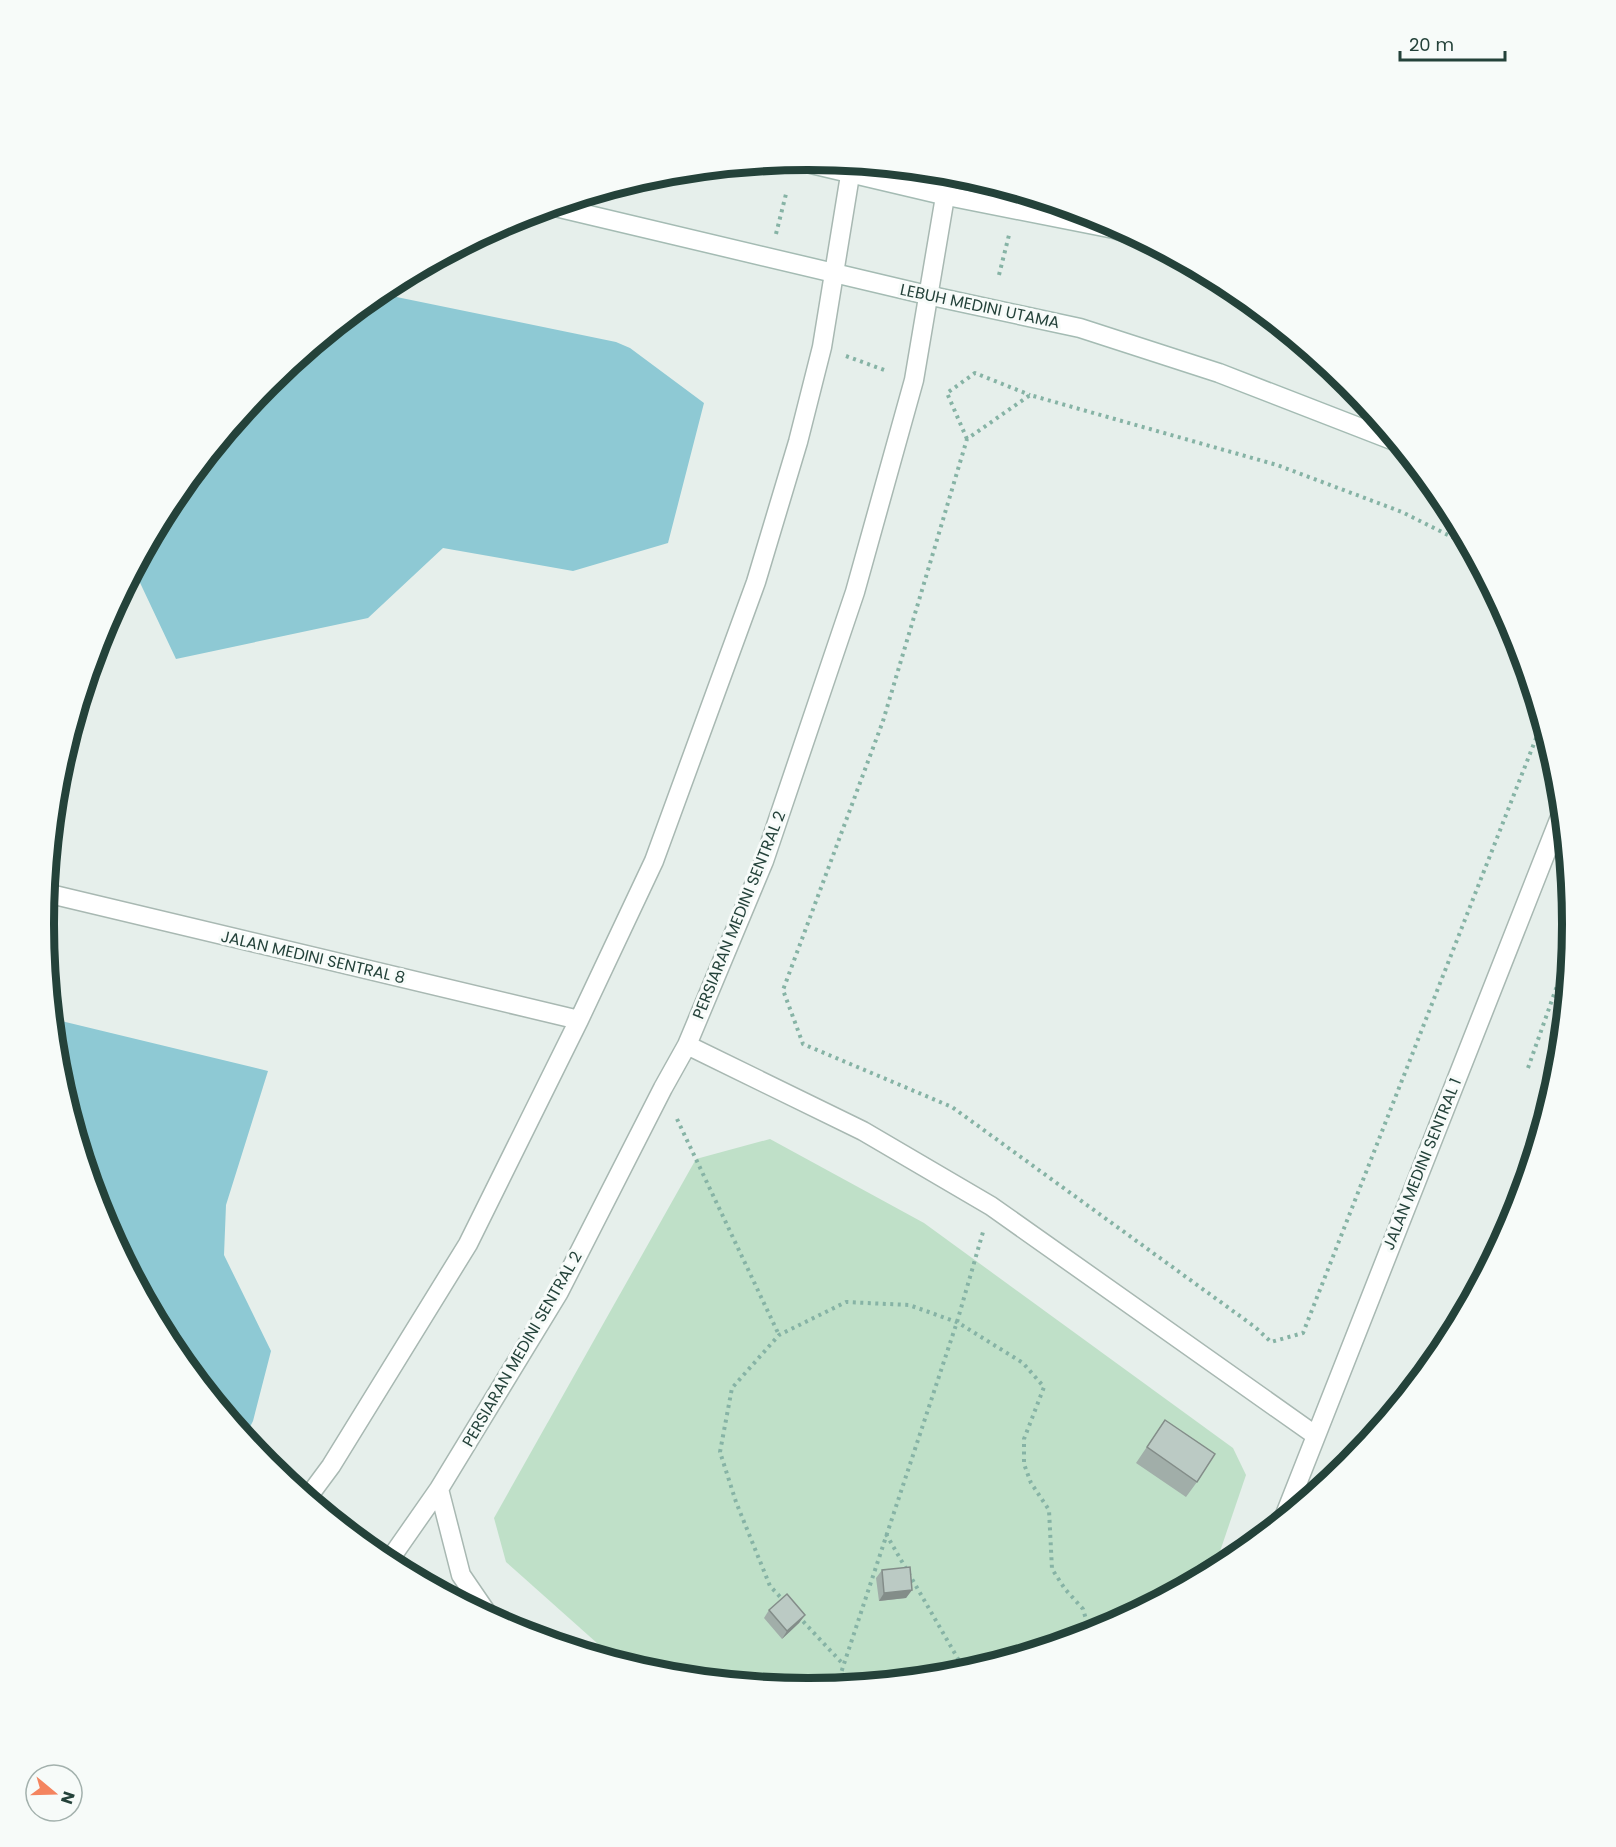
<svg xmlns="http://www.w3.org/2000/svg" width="1616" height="1847" viewBox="0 0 1616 1847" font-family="Poppins,sans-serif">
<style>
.green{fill:#bfe0c8}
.water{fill:#8ec9d4}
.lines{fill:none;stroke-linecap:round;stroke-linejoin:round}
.minor-casing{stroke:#a8b8b2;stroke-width:21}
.secondary-casing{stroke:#a4bbb3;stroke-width:21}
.path{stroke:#86b3a5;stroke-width:4;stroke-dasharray:3 4.5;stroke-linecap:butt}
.minor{stroke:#fff;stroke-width:18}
.secondary{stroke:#fff;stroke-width:18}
.wall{fill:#a1aea9}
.shaded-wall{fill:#838d89}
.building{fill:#bbcac4;stroke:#838d89;stroke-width:1.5}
.labels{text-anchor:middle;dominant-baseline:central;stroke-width:6;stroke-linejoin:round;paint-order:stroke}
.street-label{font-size:16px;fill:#24423a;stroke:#f7fbf9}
.rim{fill:none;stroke:#24423a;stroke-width:8}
</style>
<rect width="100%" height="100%" fill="#e6efeb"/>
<!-- green -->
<path class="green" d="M770,1139L924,1223L1233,1448L1246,1475L1214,1569L1100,1630L957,1673L808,1688L659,1673L616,1660L506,1562L494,1518L696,1159Z"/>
<!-- water -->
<path class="water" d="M377,293L616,342L630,348L704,403L668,543L573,571L443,548L368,618L176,659L134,570L173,498L268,383Z
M53,1019L268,1071L226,1205L224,1255L271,1351L253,1421L245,1437L172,1348L102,1216L58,1072Z"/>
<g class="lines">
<!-- minor casing -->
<g class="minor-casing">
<path id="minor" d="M46,893L579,1020
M687,1045L863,1131L991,1206L1315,1435
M439,1489L461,1575L489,1616
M308,1497L331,1466L468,1244L579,1020L654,861L756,582L798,442L822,347L852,163
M1284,1517L1562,812
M388,1562L439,1489L559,1292L663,1088L687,1045L764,861L855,592L914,380L949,173"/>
</g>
<!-- secondary casing -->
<g class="secondary-casing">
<path id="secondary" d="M794,160L947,196L1114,229L1133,235
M551,206L927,295L1080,328L1219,373L1397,442"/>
</g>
<!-- path -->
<path class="path" d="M776,234L786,194
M999,275L1009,235
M846,356L887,371
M967,439L947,393L975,373L1030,395
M1468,545L1402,512L1277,465L1030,395L967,439L883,721L783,990L803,1044L952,1107L1255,1327L1271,1342L1303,1333L1542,723
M1528,1068L1570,949
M677,1119L779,1335
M886,1534L965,1671
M785,1602L770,1586L736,1502L720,1452L732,1388L779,1335L846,1302L909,1305L957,1322L1023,1363L1044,1387L1024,1439V1464L1031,1483L1049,1510L1052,1569L1065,1589L1083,1609L1090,1633
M798,1616L843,1664
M837,1685L957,1322L983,1232"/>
<!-- minor -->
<use href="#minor" class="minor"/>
<!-- secondary -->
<use href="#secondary" class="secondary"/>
</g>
<!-- wall -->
<path class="wall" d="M1165,1420L1197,1482L1186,1497L1136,1463Z
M882,1570L912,1590L906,1598L879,1601L876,1578Z
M769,1610L805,1615L799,1623L782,1639L764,1618Z"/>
<!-- shaded-wall -->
<path class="shaded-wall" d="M912,1590L906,1598L879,1601L884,1593Z
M805,1615L799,1623L782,1639L787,1631Z"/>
<!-- building -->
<path class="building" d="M1165,1420L1215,1454L1197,1482L1147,1447Z
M910,1567L912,1590L884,1593L882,1570Z
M787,1594L805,1615L787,1631L769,1610Z"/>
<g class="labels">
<!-- street labels -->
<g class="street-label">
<text transform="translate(980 306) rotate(12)">LEBUH MEDINI UTAMA</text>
<text transform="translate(739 915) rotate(-68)">PERSIARAN MEDINI SENTRAL 2</text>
<text transform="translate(313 957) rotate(13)">JALAN MEDINI SENTRAL 8</text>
<text transform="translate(1422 1164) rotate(-68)">JALAN MEDINI SENTRAL 1</text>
<text transform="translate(522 1349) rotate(-60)">PERSIARAN MEDINI SENTRAL 2</text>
</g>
</g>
<!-- crop -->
<path d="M0 0H1616V1847H0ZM54 924a754 754 0 1 1 1508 0a754 754 0 1 1-1508 0Z" fill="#f7fbf9" fill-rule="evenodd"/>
<path class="rim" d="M54 924a754 754 0 1 1 1508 0a754 754 0 1 1-1508 0Z"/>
<!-- north arrow -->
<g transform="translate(54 1793) rotate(109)"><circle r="28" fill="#f7fbf9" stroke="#a3b1ad" stroke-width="1.5"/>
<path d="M0-4.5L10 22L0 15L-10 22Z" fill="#f4845f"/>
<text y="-9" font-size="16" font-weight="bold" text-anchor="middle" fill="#24423a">N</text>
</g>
<!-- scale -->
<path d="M1400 51v9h105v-9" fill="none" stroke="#24423a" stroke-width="3"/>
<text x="1409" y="51" font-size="18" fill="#24423a" stroke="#f7fbf9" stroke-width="4.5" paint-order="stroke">20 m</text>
</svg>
